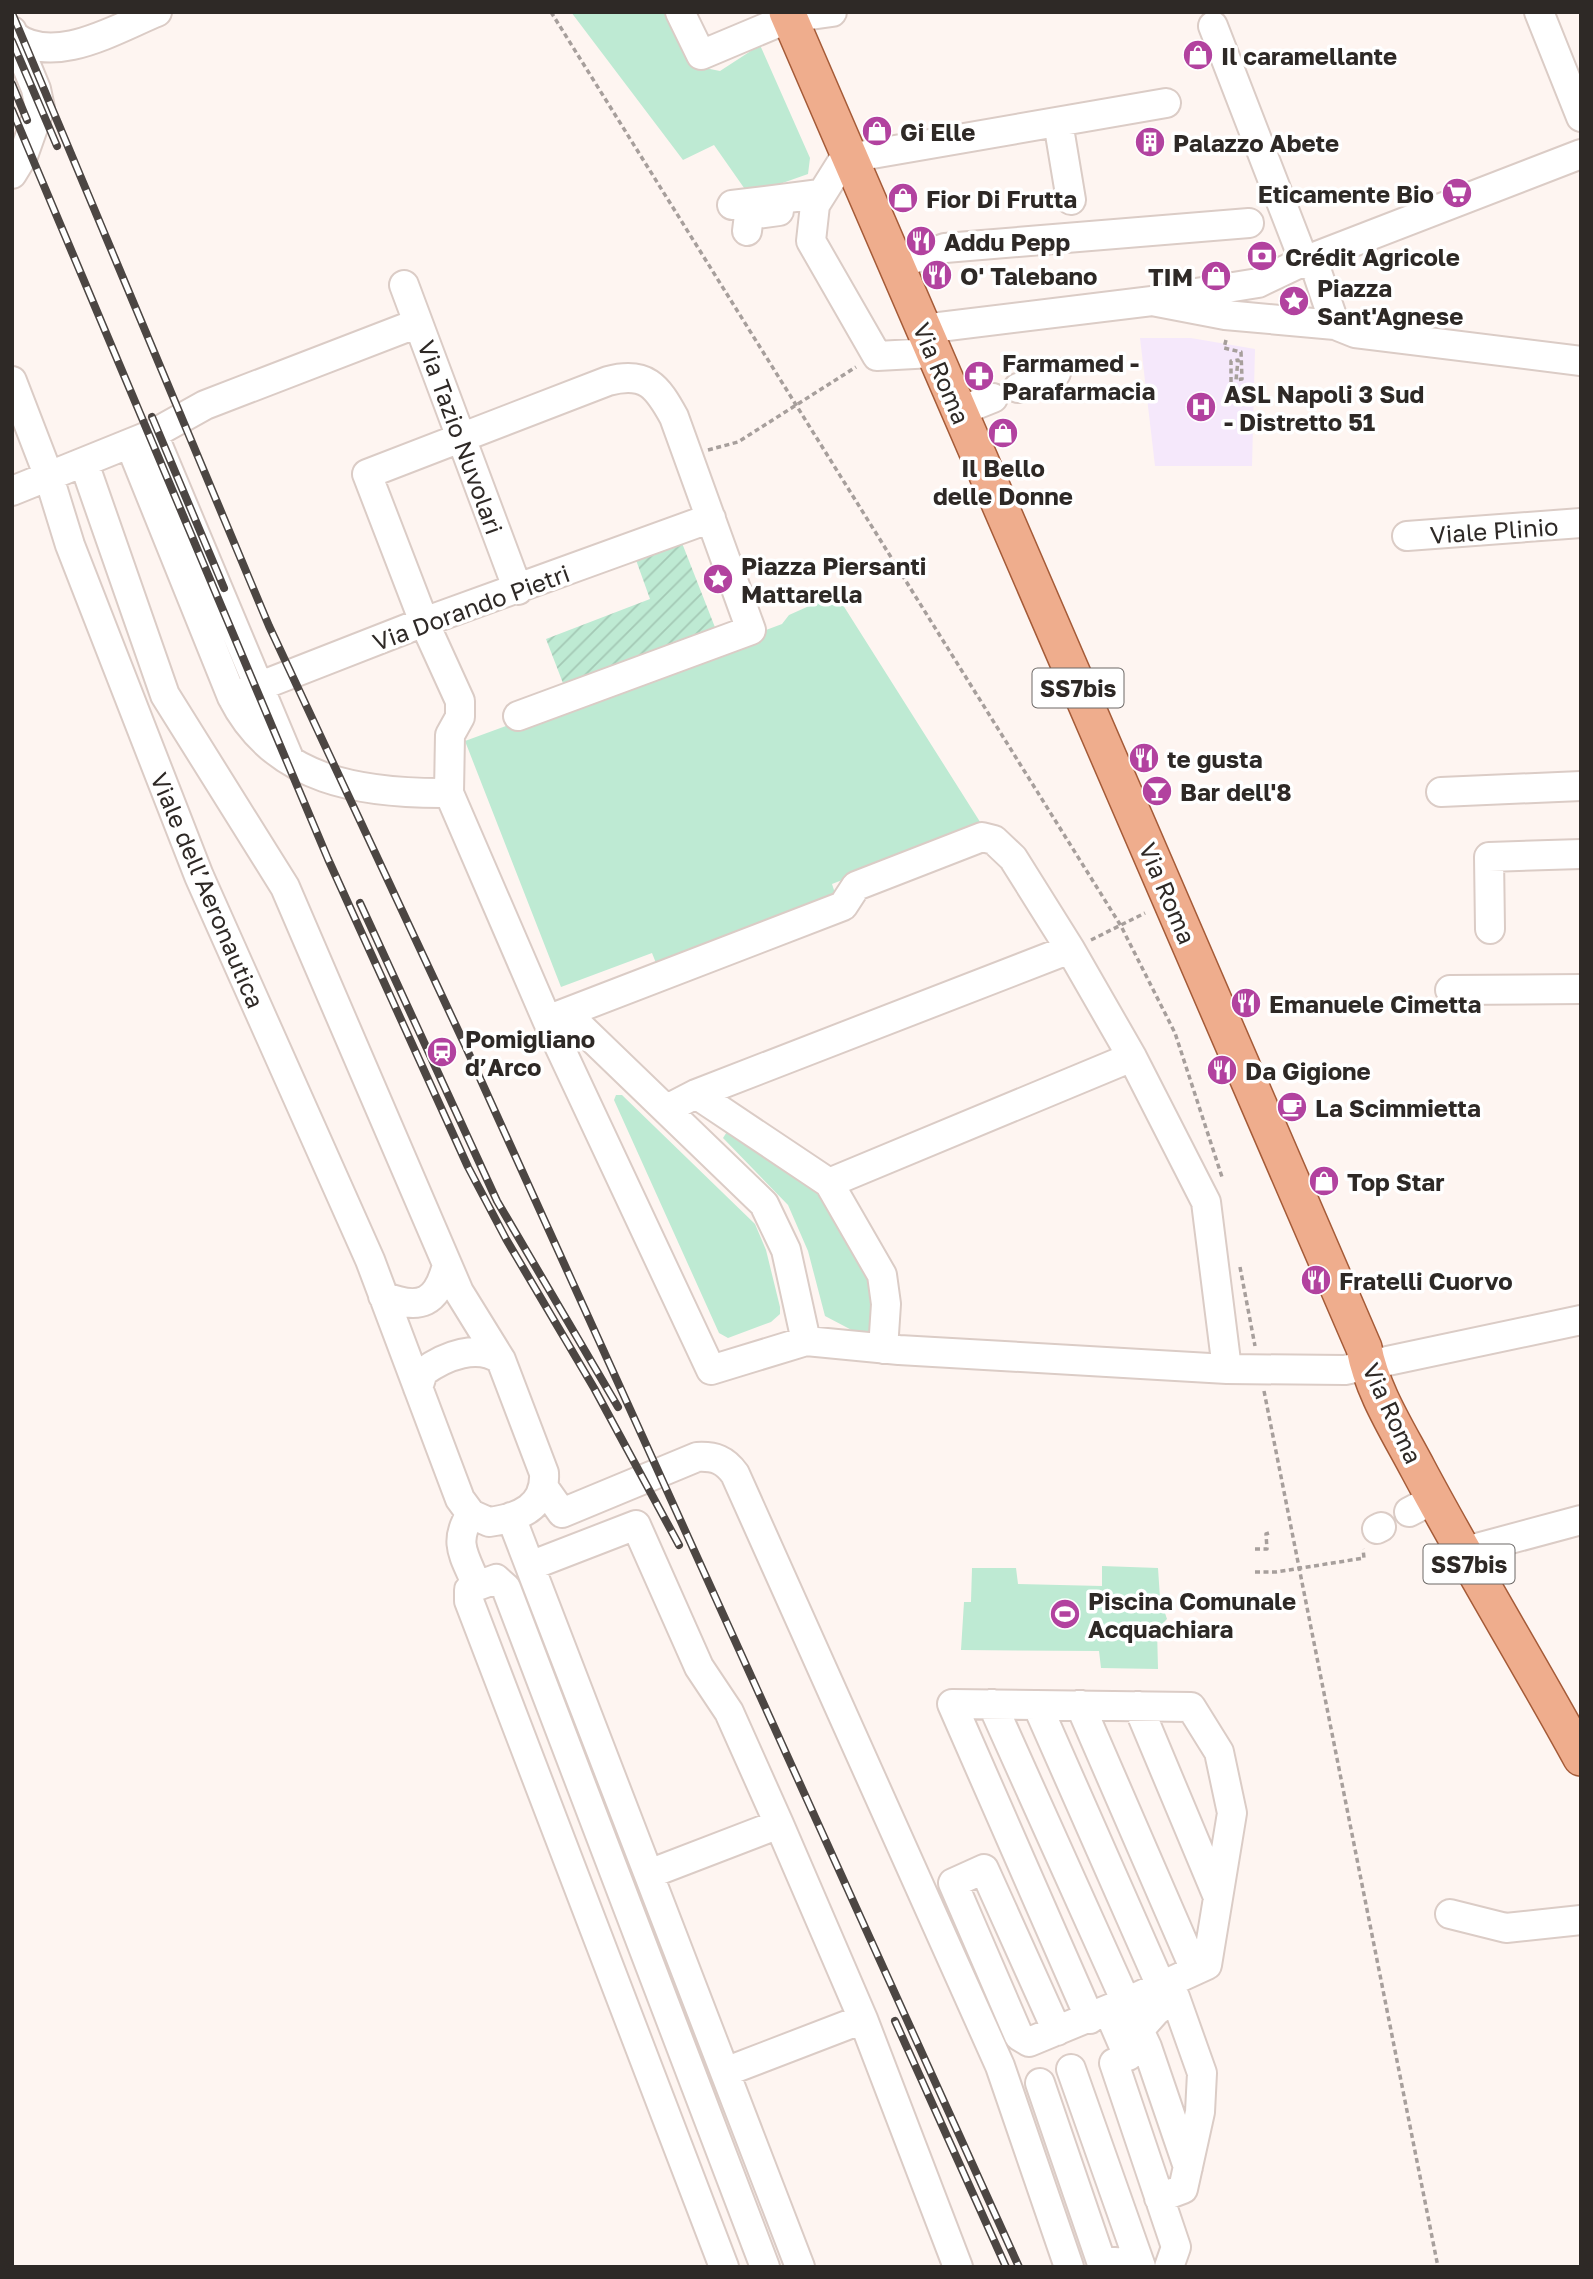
<svg xmlns="http://www.w3.org/2000/svg" width="1593" height="2279" viewBox="0 0 1593 2279" font-family="'Golos Text',sans-serif">
<style>
.medical{fill:#f5e8fb}
.grass{fill:#beead3}
.garden{fill:url(#garden-furrows)}
.lines{fill:none;stroke-linecap:round;stroke-linejoin:round}
.minor-casing{stroke:#dbccc6;stroke-width:32}
.major-casing{stroke:#a55b38;stroke-width:38}
.path{stroke:#a79f9c;stroke-width:3.5;stroke-dasharray:5 3.5;stroke-linecap:butt}
.minor{stroke:#fff;stroke-width:28}
.major{stroke:#efad8d;stroke-width:35}
.rail-casing{stroke:#4c4643;stroke-width:8}
.rail{stroke:#fff;stroke-width:5;stroke-dasharray:16;stroke-linecap:butt}
.labels{text-anchor:middle;dominant-baseline:central;stroke-width:7;stroke-linejoin:round;paint-order:stroke}
.shield{fill:#fff;stroke:#6d6967;stroke-width:2}
.shield-label{font-size:23px;font-weight:bold;fill:#2e2926}
.poi-label{font-size:24px;font-weight:bold;fill:#2e2926;stroke:#fff;text-anchor:start}
.street-label{font-size:24px;fill:#2e2926;stroke:#fff}
</style>
<defs>
<pattern id="garden-furrows" width="10" height="10" patternUnits="userSpaceOnUse" patternTransform="scale(1.75)"><rect width="10" height="10" fill="#beead3"/><path d="M-1 1l2-2M0 10L10 0M9 11l2-2" fill="none" stroke="#a4c9b5"/></pattern>
</defs>
<rect width="100%" height="100%" fill="#fef5f1"/>
<!-- medical -->
<path class="medical" d="M1140,338H1191L1255,349L1252,466H1155Z"/>
<!-- grass -->
<path class="grass" d="M571,12H674L700,67L720,71L760,45L810,158L808,174L749,195L714,145L683,160Z
M836,594L982,825L832,884L837,899L658,968L652,953L561,987L465,741L782,624L789,615Z
M616,1095H622L755,1224L766,1250L780,1307V1314L771,1322L728,1338L719,1333L614,1100Z
M732,1124L811,1176L876,1279L874,1334L863,1336L825,1316L808,1251L788,1205L723,1138Z
M1102,1566L1158,1568L1160,1598L1167,1619L1157,1629L1158,1669L1101,1668L1099,1651L961,1650L964,1602H971L972,1568H1016L1018,1584L1102,1586Z"/>
<!-- garden -->
<path class="garden" d="M682,543L718,635L566,691L546,639L650,599L636,560Z"/>
<g class="lines">
<!-- minor casing -->
<g class="minor-casing">
<path id="minor" d="M680,12L701,55L789,18L832,12
M1539,12L1581,117
M1213,26L1304,261L1316,269L1335,325
M12,31L36,89L40,108L23,156L12,174
M14,36C54,67 117,28 157,12
M1058,122L1071,200
M847,154L815,205L811,241L877,356L933,353
M849,158L1166,103
M732,205L820,194
M747,231L749,215L779,211
M895,265L945,248L1249,223
M404,285L518,590
M1165,298L1258,283L1304,261L1581,154
M923,329L1152,301L1225,315L1335,325L1355,333L1581,361
M12,381L49,477L70,545L199,876L370,1260L460,1499L471,1514L489,1522C519,1518 546,1507 544,1473L501,1360L459,1292L285,887L165,695L84,463
M1018,388L1056,373
M958,412L993,398
M153,434L288,756
M130,444L232,697C275,782 363,794 449,793
M12,491L153,434L205,405L418,323
M1407,536L1581,523
M232,697L424,622L711,518
M518,716L751,630L674,417C657,386 646,371 608,381L367,474L424,622L460,701V717L450,735L449,793L547,1020L711,1370L806,1341L899,1350L1227,1369L1345,1370L1581,1320
M1441,792L1581,786
M1490,929L1489,857L1581,854
M1450,990L1581,989
M566,1013L764,1204L786,1250L806,1341
M547,1020L843,906L856,886L982,837L994,840L1013,858L1070,949L1132,1057L1206,1202L1227,1369
M696,1094L829,1183L882,1275L886,1304L883,1349
M667,1109L696,1094L1070,949
M829,1183L1132,1057
M383,1296C421,1311 437,1303 447,1265
M418,1388L423,1372C445,1356 478,1343 501,1360
M545,1489L562,1513L697,1457C715,1456 725,1460 735,1474L1000,2066L1069,2267
M1409,1512L1434,1499
M471,1514C452,1543 465,1556 477,1586L469,1590V1601L724,2267
M511,1517L800,2267
M1377,1529L1381,1527
M1462,1552L1581,1520
M530,1566L636,1525L699,1667L729,1712L779,1824L863,2019L958,2267
M477,1586L496,1579L506,1588L765,2267
M992,1704L1126,2002L1207,1965L1232,1813L1219,1752L1191,1707L952,1704L1090,2019
M1037,1705L1161,1986
M1080,1705L1195,1970
M1138,1706L1218,1897
M649,1874L779,1824
M1450,1914L1506,1928L1581,1920
M1108,2010L1128,2056
M1139,2030L1156,2011L1175,1997L1202,2073L1200,2112L1183,2189L1159,2198
M1057,2031L984,1869L953,1883L1019,2036L1029,2042L1126,2002L1147,2047L1188,2167
M1114,2063L1176,2247L1169,2267
M1071,2069L1141,2267
M725,2072L863,2019
M1040,2083L1101,2261L1140,2264"/>
</g>
<!-- major casing -->
<g class="major-casing">
<path id="major" d="M787,12L1364,1348C1372,1391 1398,1431 1418,1469C1470,1567 1528,1661 1581,1758"/>
</g>
<!-- path -->
<path class="path" d="M551,12L1121,926L1175,1033L1222,1177
M1226,340L1224,348L1241,352L1242,379L1236,380L1238,360L1231,361V382
M708,450L738,442L856,367
M1091,940L1145,913
M1240,1267L1255,1346
M1264,1391L1438,2267
M1255,1549H1267L1266,1534L1269,1533
M1255,1572H1276L1364,1558L1363,1549"/>
<!-- minor -->
<use href="#minor" class="minor"/>
<!-- major -->
<use href="#major" class="major"/>
<!-- rail casing -->
<g class="rail-casing">
<path id="rail" d="M12,13L269,626L464,1043L1019,2267
M12,41L57,146
M12,84L27,120
M12,110L328,859L468,1167L506,1239L594,1388L679,1545
M152,417L224,588
M360,903L497,1201L618,1407
M895,2021L1006,2267"/>
</g>
<!-- rail -->
<use href="#rail" class="rail"/>
</g>
<!-- icons -->
<defs>
<g id="shop-disc" transform="scale(1.575)"><circle r="9.5" fill="#b2429f" stroke="#fff"/><path d="M-5-2.5h2.3a2.7 3.5 0 0 1 5.4 0H5L5.5 6h-11ZM-1.5-2.5h3a1.5 2.3 0 0 0-3 0Z" fill="#fff"/></g>
<g id="building-disc" transform="scale(1.575)"><circle r="9.5" fill="#b2429f" stroke="#fff"/><path d="M-4-6H4V6H1V3H-1V6H-4ZM-2.5-4.3h1.7v1.8h-1.7ZM.8-4.3h1.7v1.8H.8ZM-2.5-1h1.7V.8h-1.7ZM.8-1h1.7V.8H.8Z" fill="#fff"/></g>
<g id="supermarket-disc" transform="scale(1.575)"><circle r="9.5" fill="#b2429f" stroke="#fff"/><path d="M-6-5.5h2.5l.6 2H6L4.5 2H-2.5L-4.4-4H-6ZM-1.5 3.2a1.3 1.3 0 1 0 .1 0ZM3 3.2a1.3 1.3 0 1 0 .1 0Z" fill="#fff"/></g>
<g id="restaurant-disc" transform="scale(1.575)"><circle r="9.5" fill="#b2429f" stroke="#fff"/><path d="M-5-6h1v4h1v-4h1v4h1v-4h1v5L-1.5 .5V6h-2V.5L-5-1ZM5-6V6H3V1.5H1.5Q1.5-4 5-6Z" fill="#fff"/></g>
<g id="bank-disc" transform="scale(1.575)"><circle r="9.5" fill="#b2429f" stroke="#fff"/><path d="M-6-4H6V4H-6ZM0-2.3a2.3 2.3 0 1 0 0 4.6a2.3 2.3 0 1 0 0-4.6Z" fill="#fff"/></g>
<g id="sight-disc" transform="scale(1.575)"><circle r="9.5" fill="#b2429f" stroke="#fff"/><path d="M0-6L1.8-2.2L6-1.7L2.9 1.2L3.7 5.4L0 3.3L-3.7 5.4L-2.9 1.2L-6-1.7L-1.8-2.2Z" fill="#fff"/></g>
<g id="pharmacy-disc" transform="scale(1.575)"><circle r="9.5" fill="#b2429f" stroke="#fff"/><path d="M-2-6h4v4h4v4h-4v4h-4v-4h-4v-4h4Z" fill="#fff"/></g>
<g id="hospital-disc" transform="scale(1.575)"><circle r="9.5" fill="#b2429f" stroke="#fff"/><path d="M-5-5h3v3.5h4V-5h3V5h-3V1.5h-4V5h-3Z" fill="#fff"/></g>
<g id="bar-disc" transform="scale(1.575)"><circle r="9.5" fill="#b2429f" stroke="#fff"/><path d="M-6-5H6L.8 .8V4.5H3.5V6h-7V4.5H-.8V.8Z" fill="#fff"/></g>
<g id="station-disc" transform="scale(1.575)"><circle r="9.5" fill="#b2429f" stroke="#fff"/><path d="M-3-6H3Q5-6 5-4V2Q5 4 3 4L4.5 6H3L1.5 4h-3L-3 6H-4.5L-3 4Q-5 4-5 2V-4Q-5-6-3-6ZM-3.5-4v3h7v-3ZM-3.5 1v1.5H-2V1ZM2 1v1.5H3.5V1Z" fill="#fff"/></g>
<g id="cafe-disc" transform="scale(1.575)"><circle r="9.5" fill="#b2429f" stroke="#fff"/><path d="M-5.5-4.5H6V0H3Q3 3.5 0 3.5H-2.5Q-5.5 3.5-5.5 0ZM3-3.2v2h1.7v-2ZM-6 4.5H4V6H-6Z" fill="#fff"/></g>
<g id="stadium-disc" transform="scale(1.575)"><circle r="9.5" fill="#b2429f" stroke="#fff"/><path d="M0-5a6.5 5 0 1 0 0 10a6.5 5 0 1 0 0-10ZM-3.5-1.8h7v3.6h-7Z" fill="#fff"/></g>
</defs>
<g fill-rule="evenodd">
<use href="#shop-disc" x="1198" y="55"/>
<use href="#shop-disc" x="877" y="131"/>
<use href="#building-disc" x="1150" y="142"/>
<use href="#supermarket-disc" x="1457" y="193"/>
<use href="#shop-disc" x="903" y="198"/>
<use href="#restaurant-disc" x="921" y="241"/>
<use href="#bank-disc" x="1262" y="256"/>
<use href="#restaurant-disc" x="937" y="275"/>
<use href="#shop-disc" x="1216" y="276"/>
<use href="#sight-disc" x="1294" y="301"/>
<use href="#pharmacy-disc" x="979" y="376"/>
<use href="#hospital-disc" x="1201" y="407"/>
<use href="#shop-disc" x="1003" y="433"/>
<use href="#sight-disc" x="718" y="579"/>
<use href="#restaurant-disc" x="1144" y="758"/>
<use href="#bar-disc" x="1157" y="791"/>
<use href="#restaurant-disc" x="1246" y="1003"/>
<use href="#station-disc" x="442" y="1052"/>
<use href="#restaurant-disc" x="1222" y="1070"/>
<use href="#cafe-disc" x="1292" y="1107"/>
<use href="#shop-disc" x="1324" y="1181"/>
<use href="#restaurant-disc" x="1316" y="1280"/>
<use href="#stadium-disc" x="1065" y="1614"/>
</g>
<g class="labels">
<!-- shield labels -->
<g class="shield">
<rect x="1032.5" y="668.5" width="91" height="39" rx="5"/>
<rect x="1423.5" y="1544.5" width="91" height="39" rx="5"/>
</g>
<g class="shield-label">
<text x="1078" y="688">SS7bis</text>
<text x="1469" y="1564">SS7bis</text>
</g>
<!-- poi labels -->
<g class="poi-label">
<text x="1221" y="55">Il caramellante</text>
<text x="900" y="131">Gi Elle</text>
<text x="1173" y="142">Palazzo Abete</text>
<text x="1434" y="193" text-anchor="end">Eticamente Bio</text>
<text x="926" y="198">Fior Di Frutta</text>
<text x="944" y="241">Addu Pepp</text>
<text x="1285" y="256">Crédit Agricole</text>
<text x="960" y="275">O' Talebano</text>
<text x="1193" y="276" text-anchor="end">TIM</text>
<text x="1317" y="287">Piazza<tspan x="1317" dy="28">Sant'Agnese</tspan></text>
<text x="1002" y="362">Farmamed -<tspan x="1002" dy="28">Parafarmacia</tspan></text>
<text x="1224" y="393">ASL Napoli 3 Sud<tspan x="1224" dy="28">- Distretto 51</tspan></text>
<text x="1003" y="467" text-anchor="middle">Il Bello<tspan x="1003" dy="28">delle Donne</tspan></text>
<text x="741" y="565">Piazza Piersanti<tspan x="741" dy="28">Mattarella</tspan></text>
<text x="1167" y="758">te gusta</text>
<text x="1180" y="791">Bar dell'8</text>
<text x="1269" y="1003">Emanuele Cimetta</text>
<text x="465" y="1038">Pomigliano<tspan x="465" dy="28">d’Arco</tspan></text>
<text x="1245" y="1070">Da Gigione</text>
<text x="1315" y="1107">La Scimmietta</text>
<text x="1347" y="1181">Top Star</text>
<text x="1339" y="1280">Fratelli Cuorvo</text>
<text x="1088" y="1600">Piscina Comunale<tspan x="1088" dy="28">Acquachiara</tspan></text>
</g>
<!-- street labels -->
<g class="street-label">
<text transform="translate(942 373) rotate(67)">Via Roma</text>
<text transform="translate(461 437) rotate(70)">Via Tazio Nuvolari</text>
<text transform="translate(1494 530) rotate(-4)">Viale Plinio</text>
<text transform="translate(471 607) rotate(-20)">Via Dorando Pietri</text>
<text transform="translate(208 890) rotate(67)">Viale dell’Aeronautica</text>
<text transform="translate(1168 893) rotate(67)">Via Roma</text>
<text transform="translate(1393 1413) rotate(65)">Via Roma</text>
</g>
</g>
<!-- border -->
<rect width="1593" height="2279" fill="none" stroke="#2e2926" stroke-width="28"/>
</svg>
